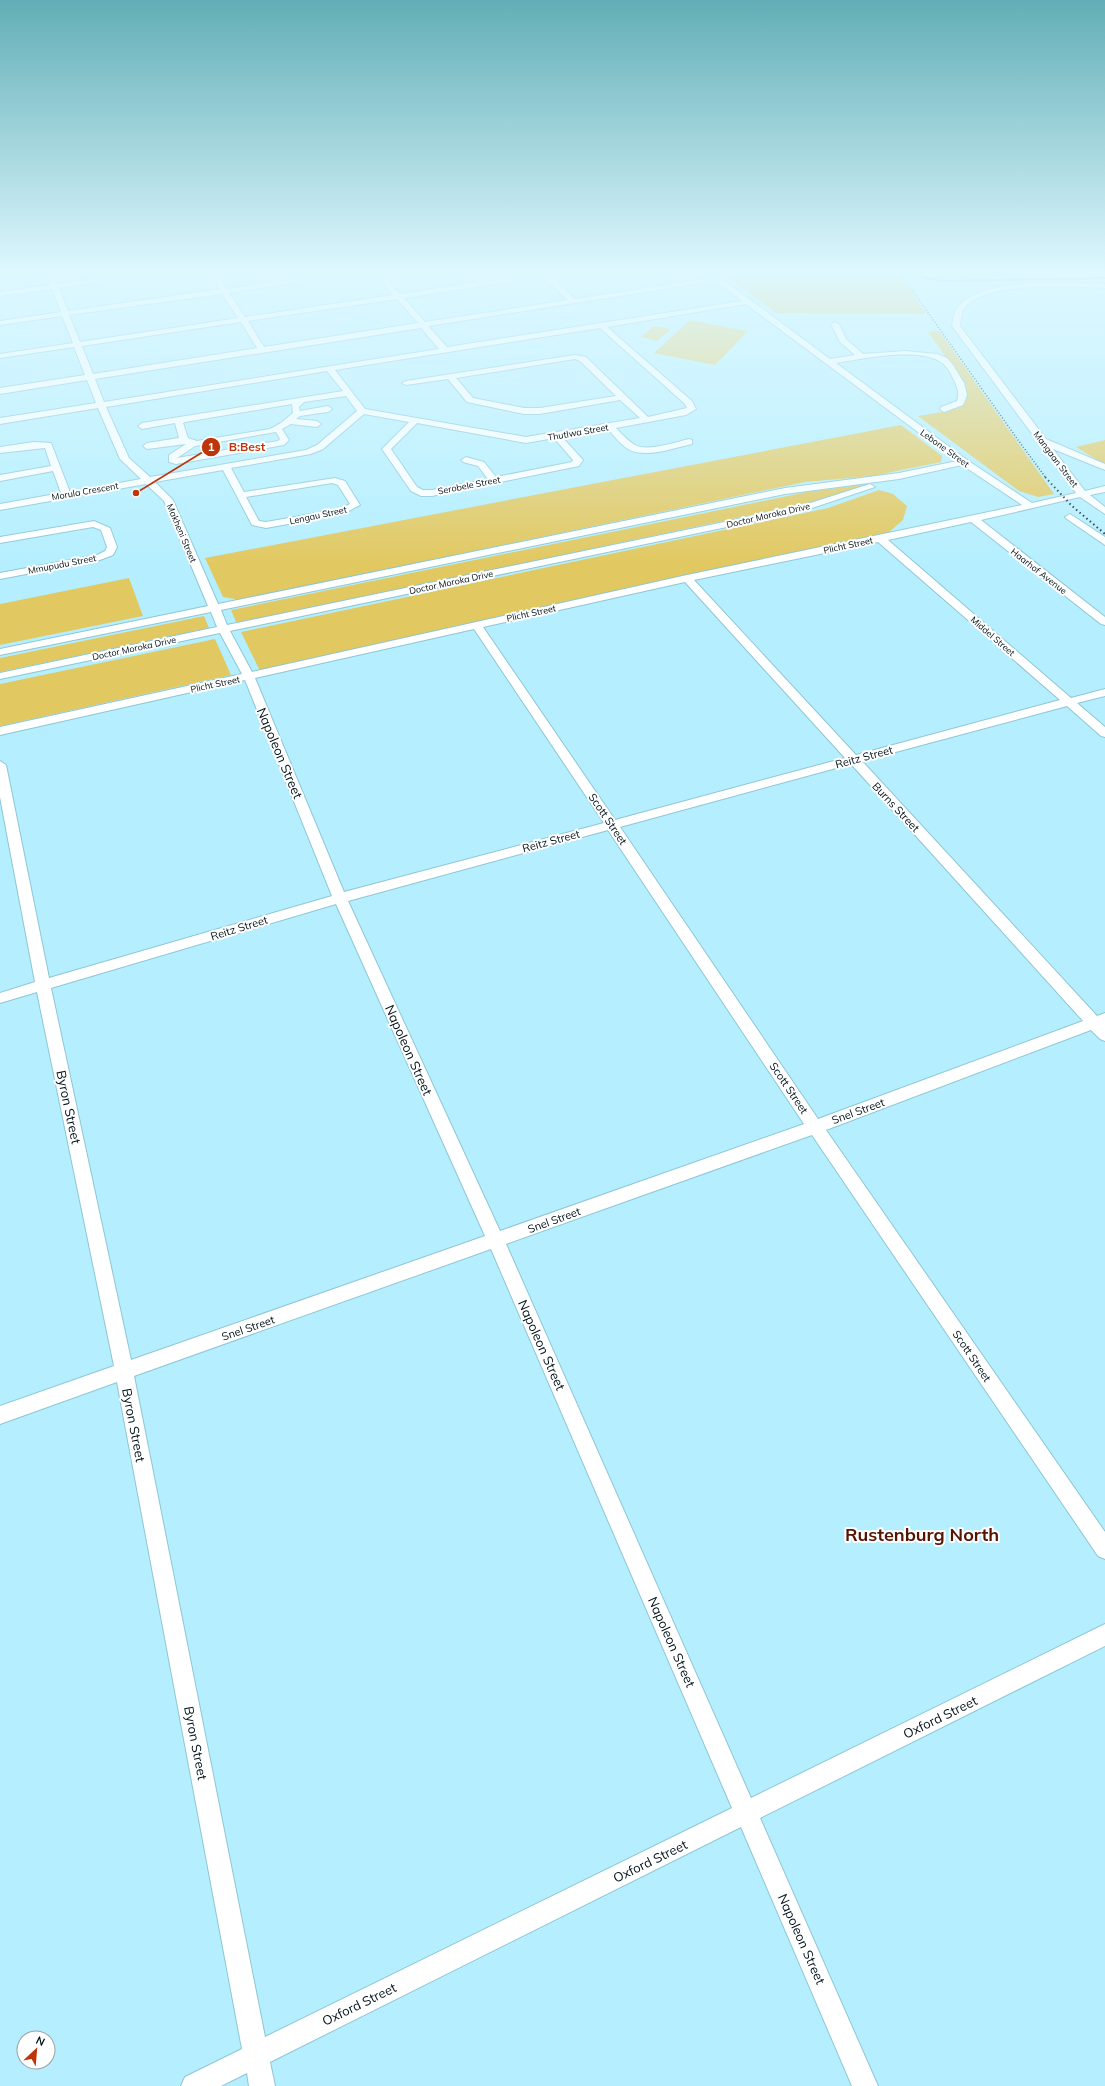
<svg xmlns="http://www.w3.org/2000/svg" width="1105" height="2086" viewBox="0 0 1105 2086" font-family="Mulish,sans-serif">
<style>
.green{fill:#e2c860}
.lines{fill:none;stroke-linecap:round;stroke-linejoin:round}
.stream{stroke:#3aa46a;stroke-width:2}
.minor-casing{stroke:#8dc6d5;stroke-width:2}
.minor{fill:#fff;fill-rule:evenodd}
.rail-far1{stroke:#182f36;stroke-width:1.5;stroke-dasharray:1 2;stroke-linecap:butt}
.rail{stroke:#182f36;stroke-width:2;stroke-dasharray:1.5 3;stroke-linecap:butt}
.labels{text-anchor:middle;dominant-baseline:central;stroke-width:4;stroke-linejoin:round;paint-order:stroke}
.far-street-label{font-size:9px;fill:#001117;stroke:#fff}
.street-label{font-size:11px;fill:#001117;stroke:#fff}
.near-street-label{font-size:13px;fill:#001117;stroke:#fff}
.near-district-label{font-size:18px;font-weight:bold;fill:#561403;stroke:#fff}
.leader{fill:none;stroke:#be3509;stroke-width:1.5}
.callout-dot{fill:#be3509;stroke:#fff;stroke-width:1.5}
.mark-label{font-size:12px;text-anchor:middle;font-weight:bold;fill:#fff}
.callout-label{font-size:12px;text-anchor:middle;font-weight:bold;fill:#be3509;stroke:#fff;stroke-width:4;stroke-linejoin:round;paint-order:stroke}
</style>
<rect width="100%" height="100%" fill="#b5efff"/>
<!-- green -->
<path class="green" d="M722,273H898L926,314L776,313Z
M690,320L748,331L715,365L654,353Z
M654,326L671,329L657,341L641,337Z
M939,331L1054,494L1038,497L1019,491L918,416C935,413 954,412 967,399L965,384L928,332Z
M901,425L942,456L941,462L872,476L805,482L240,600L223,597L205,558Z
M1105,440V465L1076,447Z
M867,484L817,501L237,624L231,610L807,492Z
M879,490L893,494L907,506L903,520L888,533L260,671L241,632L828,508Z
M129,578L143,616L0,645V604Z
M204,616L209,628L0,672V658Z
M215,639L231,675L0,726V684Z"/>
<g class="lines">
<!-- stream -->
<path class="stream" d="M919,273L922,277L941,281L1105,278"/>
<!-- minor casing -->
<g class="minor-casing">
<path id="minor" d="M46,273H53L57,284L135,273H156L59,288L68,311L220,289L210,273H217L227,289L334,273H354L229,293L245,317L393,295L375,273H382L400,294L540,273H561L551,276L575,299L711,278L706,273H714L830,359L855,355L840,342L831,324L835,322L839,324L846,339L863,354L905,351L937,354L947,358L953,365L964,383L967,395L963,405L944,412L940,409L941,407L957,401C960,393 957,386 953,378C950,373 947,366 942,363C921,346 861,359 836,363L967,460L1032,503L1076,493L952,326C953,321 954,312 957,308C981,276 1069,282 1105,284V288C1075,286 979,280 963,311C961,315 961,321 960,326L1046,439L1105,464V470L1053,449L1085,491L1105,486V492L1090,495L1105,507V514L1080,497L981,520L1105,617V625L1101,624L971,522L888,540L1071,698L1105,689V696L1077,703L1105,727V737L1101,736L1067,706L862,761L1097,1016L1105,1013V1041L1100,1039L1091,1030L826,1130L1105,1532V1559L1098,1556L812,1135L506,1244L751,1798L1105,1624V1646L760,1818L878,2086H852L741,1827L270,2062L275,2086H249L247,2073L221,2086H181L185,2077L242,2049L117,1382L0,1424V1406L114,1366L37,992L0,1003V993L35,982L0,797V761L6,765L49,978L332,896L245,680L0,735V727L242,674L220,633L0,679V673L217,627L211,612L0,655V649L208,606L164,501L146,484L0,510V504L61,493L53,471L0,481V475L51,466L45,448L0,453V447L34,442L51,443L70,492L141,479L120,459L98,408L0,424V418L96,403L87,380L0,394V388L85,375L74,347L0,358V354L73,343L62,316L0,325V321L61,312L52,289L0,296V292L50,285ZM543,277L568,300L425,322L404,298ZM716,281L742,301L447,347L428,326ZM222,294L238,318L80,342L69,315ZM397,299L418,323L264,347L248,321ZM746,304L957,461L899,473L785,488L218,604L173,500L155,482L223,470L252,525L266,528L343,514L360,505L345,481L335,478L244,492L231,468L311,454L323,449L364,414L409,422L382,449L411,491L421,496H432L579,466L583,460L562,437L608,429C614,436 620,444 628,449C645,459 674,448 692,444V440L689,439C676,442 647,452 635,445C628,441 622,434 616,428L686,415L696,409L692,401L607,327ZM241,322L257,348L93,374L82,346ZM421,328L439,349L104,402L95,379ZM600,328L685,404L687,408L648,417L586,357L575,355L406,381L402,383L406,385L448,379L467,402L524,414H540L620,400L640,418L526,437L365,409L335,370ZM575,359L580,361L616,396L540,408H524L473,398L456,378ZM327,371L343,391L142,423L138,426L142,429L175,423L179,438L147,443L143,446L147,449L186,444L169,455V462L176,464L284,445L289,440L282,429L291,424L317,427L321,424L317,421L296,419L300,416L328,412L332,409L328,406L300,411L299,407L304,402L346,396L357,411L317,445L306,450L150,477L129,458L106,407ZM292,404L293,413L281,423L270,429L197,441L188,438L183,423L185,422ZM417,423L526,443L554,438L573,460L572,462L496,477L484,462L466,457L461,460L463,462L478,466L488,479L432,490H423L417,487L391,449ZM276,432L280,439L278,441L177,458L195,446ZM962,465L1022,505L687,575L252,672L230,631L803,511L875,487L870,484L801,506L227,625L221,610L785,494L899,479ZM332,483L338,485L350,504L340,509L266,522L259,521L246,497ZM878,542L1060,700L856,755L694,580ZM685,582L845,758L615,820L483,627ZM474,629L604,823L344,892L255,678ZM851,764L1083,1021L818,1119L620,827ZM608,830L804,1124L500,1231L348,901ZM336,904L485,1236L131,1360L51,988ZM491,1249L732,1808L265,2037L134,1376Z
M1070,514L1105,537V545L1067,519L1065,517Z
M94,521L110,528L117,547L113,555L100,560L0,579V573L97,555L105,551L107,547L101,530L93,527L0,543V537Z"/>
</g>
<!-- minor -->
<use href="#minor" class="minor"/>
<!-- rail-far1 -->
<path class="rail-far1" d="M900,273L1018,440L1046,478"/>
<!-- rail -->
<path class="rail" d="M1045,477L1072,506L1105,534"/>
</g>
<!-- sky -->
<linearGradient id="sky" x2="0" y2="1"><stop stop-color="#62aeb6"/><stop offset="0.48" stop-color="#def8ff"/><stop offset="1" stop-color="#def8ff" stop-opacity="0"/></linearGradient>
<rect width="1105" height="565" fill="url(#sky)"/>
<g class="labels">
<!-- far-street labels -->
<g class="far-street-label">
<text transform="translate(578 432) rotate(-10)">Thutlwa Street</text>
<text transform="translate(945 448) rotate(36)">Lebone Street</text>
<text transform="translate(1056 459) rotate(53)">Mangaan Street</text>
<text transform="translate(469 485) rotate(-11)">Serobele Street</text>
<text transform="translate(85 491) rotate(-10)">Morula Crescent</text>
<text transform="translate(318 515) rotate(-12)">Lengau Street</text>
<text transform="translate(768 515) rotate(-13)">Doctor Moroka Drive</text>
<text transform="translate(182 533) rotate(67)">Makheni Street</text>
<text transform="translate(848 545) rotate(-12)">Plicht Street</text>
<text transform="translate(62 564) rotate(-11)">Mmupudu Street</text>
<text transform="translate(1039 571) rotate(38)">Haarhof Avenue</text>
<text transform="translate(451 582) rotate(-12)">Doctor Moroka Drive</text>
<text transform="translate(531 613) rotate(-12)">Plicht Street</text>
<text transform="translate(993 636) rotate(41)">Middel Street</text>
<text transform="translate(134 648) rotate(-12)">Doctor Moroka Drive</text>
<text transform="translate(215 684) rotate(-12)">Plicht Street</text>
</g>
<!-- street labels -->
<g class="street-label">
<text transform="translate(864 757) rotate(-15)">Reitz Street</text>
<text transform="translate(896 807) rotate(47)">Burns Street</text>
<text transform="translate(608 819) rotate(56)">Scott Street</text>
<text transform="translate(551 841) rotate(-15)">Reitz Street</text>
<text transform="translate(239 928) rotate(-17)">Reitz Street</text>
<text transform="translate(789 1088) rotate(56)">Scott Street</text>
<text transform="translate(858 1111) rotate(-20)">Snel Street</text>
<text transform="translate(554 1220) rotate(-20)">Snel Street</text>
<text transform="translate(248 1328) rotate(-19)">Snel Street</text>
<text transform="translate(972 1356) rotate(56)">Scott Street</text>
</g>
<!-- near-street labels -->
<g class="near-street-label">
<text transform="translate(280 753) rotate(67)">Napoleon Street</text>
<text transform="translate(409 1050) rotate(66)">Napoleon Street</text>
<text transform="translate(69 1107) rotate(78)">Byron Street</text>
<text transform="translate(542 1345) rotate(66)">Napoleon Street</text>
<text transform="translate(134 1425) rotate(79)">Byron Street</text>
<text transform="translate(672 1642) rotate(66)">Napoleon Street</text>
<text transform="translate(940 1717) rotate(-26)">Oxford Street</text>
<text transform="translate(196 1743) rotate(79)">Byron Street</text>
<text transform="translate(650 1861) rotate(-26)">Oxford Street</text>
<text transform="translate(802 1939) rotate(66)">Napoleon Street</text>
<text transform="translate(359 2004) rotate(-26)">Oxford Street</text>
</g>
<!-- near-district labels -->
<g class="near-district-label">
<text x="922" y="1534">Rustenburg North</text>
</g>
</g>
<!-- callouts -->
<path class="leader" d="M136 493L211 447"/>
<g class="callout-dot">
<circle cx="136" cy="493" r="4"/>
<circle cx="211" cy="447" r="10"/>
</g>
<g class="mark-label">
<text x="211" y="451">1</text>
</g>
<g class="callout-label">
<text x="247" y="451">B:Best</text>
</g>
<!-- north arrow -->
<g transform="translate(36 2050) rotate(26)"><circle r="19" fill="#ffffff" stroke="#99a0a2"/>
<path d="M0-3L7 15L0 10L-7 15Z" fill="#be3509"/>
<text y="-6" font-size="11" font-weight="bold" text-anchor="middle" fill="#001117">N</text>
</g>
</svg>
